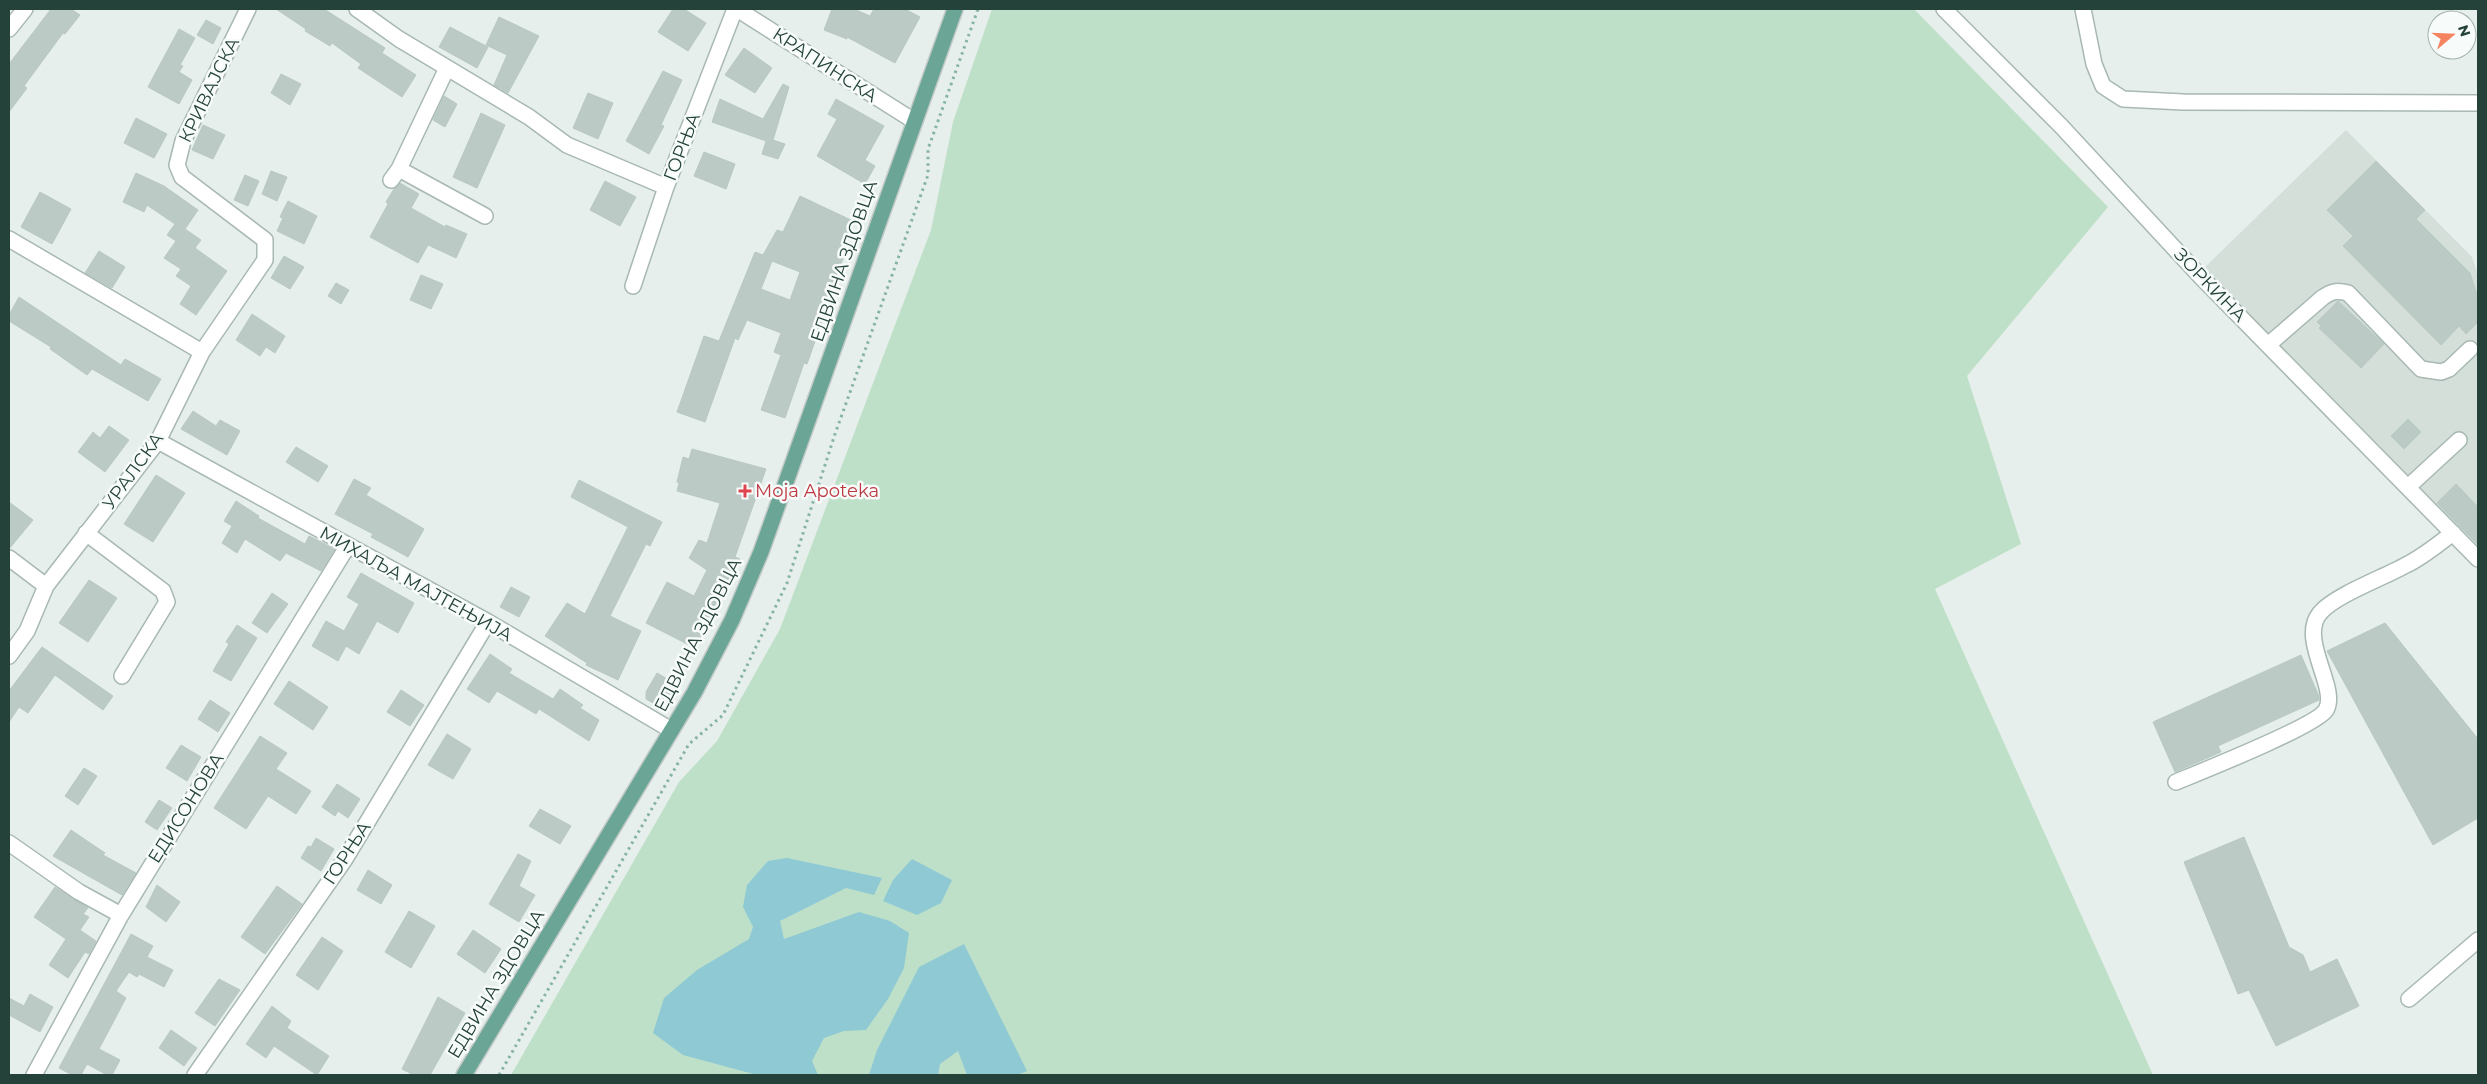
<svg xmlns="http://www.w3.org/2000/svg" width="2487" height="1084" viewBox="0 0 2487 1084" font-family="Montserrat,sans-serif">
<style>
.built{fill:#d4dfda}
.green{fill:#bfe0c8}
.water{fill:#8ec9d4}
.building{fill:#bbcac4;stroke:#b8c9c2;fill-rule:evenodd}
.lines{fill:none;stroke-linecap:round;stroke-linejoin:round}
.minor-casing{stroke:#a8b8b2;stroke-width:18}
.major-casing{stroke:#c2cac8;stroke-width:18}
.path{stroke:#86b3a5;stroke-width:3;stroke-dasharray:2.5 4;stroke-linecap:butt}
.minor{stroke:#fff;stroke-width:15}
.major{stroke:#6aa596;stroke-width:15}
.health-dot{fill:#e0444e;stroke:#f7fbf9;stroke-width:2}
.labels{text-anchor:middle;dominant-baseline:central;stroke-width:5;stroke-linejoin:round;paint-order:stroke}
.street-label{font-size:18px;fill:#24423a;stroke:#f7fbf9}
.health-label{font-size:18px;fill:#be3a42;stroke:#f7fbf9;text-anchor:start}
</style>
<rect width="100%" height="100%" fill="#e6efeb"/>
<!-- built -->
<path class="built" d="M2346,130L2472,257L2478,275V545L2201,271Z"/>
<!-- green -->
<path class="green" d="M992,9H1914L2108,207L1967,376L2021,544L1935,589L2153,1075H511L679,782L717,741L780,629L931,230L953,122Z"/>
<!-- water -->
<path class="water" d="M787,858L882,878L874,895L846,888L780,921L784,939L859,912L890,921L909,933L904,968L888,999L866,1030L844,1031L824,1038L812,1061L818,1075H757L683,1055L653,1033L664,998L697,970L749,939L753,927L743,907L747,885L768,861Z
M912,859L952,880L941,903L917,915L883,901L893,880Z
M964,944L1027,1071L1017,1075H967L958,1051L940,1064L938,1075H869L877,1050L919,967Z"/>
<!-- building -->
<path class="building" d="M51,9H71L80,15L65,34L63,33L24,86L27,88L9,112V64Z
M276,9H324L385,48L382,53L416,75L402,97L358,68L361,64L332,43L330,46L305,31L306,29Z
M673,9H684L706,23L688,51L658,32Z
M832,9H854L870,16L874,9H905L920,17L895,63L847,37V39L824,30Z
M499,17L539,36L508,93L494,85L507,55L486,45Z
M206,20L221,28L213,44L197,35Z
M450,27L488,47L477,68L439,47Z
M179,29L195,38L180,65L183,66L179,72L192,80L179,104L148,87Z
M744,48L772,68L755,93L725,75Z
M663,71L682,80L661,125L664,126L649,154L626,141Z
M281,74L301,84L290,105L271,93Z
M783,84L789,87L773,140L785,144L778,159L762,154L766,141L712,122L720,99L763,119Z
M588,93L613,103L598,139L573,128Z
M444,96L457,104L445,127L433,120Z
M836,99L884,126L865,160L875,166L865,184L817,156L837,119L828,114Z
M481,113L505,125L477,188L453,177Z
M136,118L167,134L154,158L124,143Z
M203,125L225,135L213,159L192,150Z
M704,152L735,164L726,189L694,176Z
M2376,161L2425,210L2416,219L2470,273L2478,298V322L2466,334L2459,326L2441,345L2343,246L2353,236L2327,210Z
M271,171L287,177L277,201L262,194Z
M136,173L164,186L198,210L185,229L201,240L195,248L227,271L196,315L180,304L191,286L176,276L181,269L164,258L176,241L167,235L175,224L147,205L144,212L123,202Z
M245,175L259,181L248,206L234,200Z
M605,181L636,197L620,226L590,210Z
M400,183L419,194L411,208L445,227L446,225L467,234L456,258L428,245L418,263L370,237L388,204L386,202L394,189Z
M40,192L71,209L52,244L21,227Z
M800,196L853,221L837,253L844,256L823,312L825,313L807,364L804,363L785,418L761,410L781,355L774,352L781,333L747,320L738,340L735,338L705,422L677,412L704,336L719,341L755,252L763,255L777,230L783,232ZM772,261L800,272L790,300L761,289Z
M288,201L317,216L304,244L277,231L283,218L280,217Z
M99,251L125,267L112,288L85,273Z
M284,256L304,267L290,289L271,278Z
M421,275L443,284L431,309L410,300Z
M336,283L349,290L341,304L328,296Z
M19,297L121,365L125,359L161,379L148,401L92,369L87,375L50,349L51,347L9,321V315Z
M2338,301L2384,344L2361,368L2319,328L2321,326L2317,322Z
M252,314L285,336L275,353L266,347L260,356L236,340Z
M193,411L216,426L220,420L240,431L227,455L181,429Z
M2408,419L2421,432L2404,449L2391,436Z
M109,426L129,440L105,472L78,452L93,432L100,438Z
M296,447L328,466L318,482L286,462Z
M692,449L766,469L735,557L740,559L695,648L646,623L667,582L694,596L707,570L689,558L699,540L707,543L720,503L677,491L679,483L677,482L683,457L689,459Z
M156,475L185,493L153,542L124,524Z
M354,479L371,488L366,495L424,529L408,557L371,537L373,534L335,514Z
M579,480L662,522L650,546L646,544L610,616L641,631L618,680L586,665L587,663L545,636L567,603L585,614L628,527L571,497Z
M2456,484L2478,507V545L2437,503Z
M236,501L259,516L258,518L305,544L309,536L335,549L321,571L286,553L280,561L245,539L237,553L222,543L232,526L224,521Z
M9,502L33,520L9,549Z
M361,573L414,603L398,633L377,621L359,654L346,646L338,661L312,646L326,621L344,631L359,604L347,597Z
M89,580L117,598L88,642L59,623Z
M511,587L530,597L519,617L500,607Z
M272,593L288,604L267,633L252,623Z
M2385,623L2478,739V818L2433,845L2327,651Z
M237,625L257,638L231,681L213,671L229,644L226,642Z
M42,647L113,696L103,710L55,675L28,713L19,707L9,722V691Z
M490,654L512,669L509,673L553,699L560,689L583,705L580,708L599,720L589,741L539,709L536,714L497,691L489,703L467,689Z
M2301,655L2318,694L2319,700L2218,746L2221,752L2175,772L2153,722Z
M657,673L676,684L662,708L646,699V692Z
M289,681L328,707L313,730L274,704Z
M401,690L424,705L410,726L387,712Z
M210,700L230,713L218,732L198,719Z
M447,734L471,749L453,779L428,765Z
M260,736L287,753L276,769L311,791L296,814L268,796L246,829L214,808Z
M181,745L201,757L187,781L166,768Z
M84,768L97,776L78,805L65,796Z
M337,784L360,799L348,818L338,811L335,816L322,807Z
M159,800L172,808L157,830L145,822Z
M540,809L571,826L560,844L529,826Z
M71,830L105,853L103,855L136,873L122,895L53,856Z
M2244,837L2289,947L2303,955L2310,972L2337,959L2359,1006L2276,1046L2249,990L2238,994L2184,862Z
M316,838L334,849L321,871L301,858L308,846L311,847Z
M518,854L531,861L519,886L535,895L519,922L489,904Z
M368,870L392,885L381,904L357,890Z
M157,885L180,902L166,922L146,907Z
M277,886L302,904L265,954L241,937Z
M55,887L88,908L83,914L89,917L80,930L96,941L89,954L85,952L68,978L49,965L66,939L34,917Z
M409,911L435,926L411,968L385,952Z
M473,930L501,949L485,973L457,954Z
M131,934L153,946L147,957L173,970L164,987L139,974L137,977L129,972L116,991L126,998L99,1049L120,1060L112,1075H107L87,1064L81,1075H72L59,1068Z
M322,937L343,951L318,990L296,975Z
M219,979L240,990L215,1026L195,1013Z
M30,994L53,1007L40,1032L9,1015V998L24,1006Z
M438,997L465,1013L430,1075H414L402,1069Z
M272,1006L291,1021L287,1028L329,1056L317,1075L274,1046L266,1058L246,1044Z
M171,1030L197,1048L184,1066L159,1048Z"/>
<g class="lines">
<!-- minor casing -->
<g class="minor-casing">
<path id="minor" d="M357,9L399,39L529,117L567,145L666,187
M737,9L914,121
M1944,9L2061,126L2200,276L2478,559
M2083,9L2094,64L2103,86L2123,99L2183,102L2478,103
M9,29L25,9
M399,169L485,216
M391,180L399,169L447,68
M9,239L202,352
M633,286L666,187L735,9
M2268,345L2322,298C2332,291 2337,290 2348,293L2421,369L2441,372L2449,369L2470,349
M158,441L488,622L671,730
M2408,487L2459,440
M86,533L163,591L167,602L122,676
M9,558L46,586
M9,656L27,631L46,586L158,441L202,352L265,260V240L182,177L177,165L183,141L248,9
M2176,782C2200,772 2316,726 2326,710C2339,688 2298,639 2320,613C2335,595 2385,577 2406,565C2423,557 2438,544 2453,533
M9,843L79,892L121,915
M2409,999L2478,940
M34,1075L121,915L347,547
M195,1075L345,859L488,622"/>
</g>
<!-- major casing -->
<g class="major-casing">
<path id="major" d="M464,1075L694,693L732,620L761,552L955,9"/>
</g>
<!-- path -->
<path class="path" d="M499,1075L689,744L723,715L787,583L835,434L928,175V149L978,9"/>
<!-- minor -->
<use href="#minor" class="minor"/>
<!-- major -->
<use href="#major" class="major"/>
</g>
<!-- markers -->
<path class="health-dot" d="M742.5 483.5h5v5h5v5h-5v5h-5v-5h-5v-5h5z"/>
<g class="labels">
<!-- street labels -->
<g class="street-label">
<text transform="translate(825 65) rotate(33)">КРАПИНСКА</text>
<text transform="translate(209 90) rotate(-64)">КРИВАЈСКА</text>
<text transform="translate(682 147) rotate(-69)">ГОРЊА</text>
<text transform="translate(844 261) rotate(-71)">ЕДВИНА ЗДОВЦА</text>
<text transform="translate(2210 285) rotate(46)">ЗОРКИНА</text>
<text transform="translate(133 471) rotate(-54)">УРАЛСКА</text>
<text transform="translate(416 584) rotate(29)">МИХАЉА МАЈТЕЊИЈА</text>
<text transform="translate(698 635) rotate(-63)">ЕДВИНА ЗДОВЦА</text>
<text transform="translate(186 808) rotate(-58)">ЕДИСОНОВА</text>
<text transform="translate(347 853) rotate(-57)">ГОРЊА</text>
<text transform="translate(496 984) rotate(-59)">ЕДВИНА ЗДОВЦА</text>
</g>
<!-- health labels -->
<g class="health-label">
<text x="755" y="491">Moja Apoteka</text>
</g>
</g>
<!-- border -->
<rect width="2487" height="1084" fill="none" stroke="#24423a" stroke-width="20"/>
<!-- north arrow -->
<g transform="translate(2452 35) rotate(71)"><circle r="24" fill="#f7fbf9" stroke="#a3b1ad"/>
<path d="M0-4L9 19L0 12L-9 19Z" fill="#f4845f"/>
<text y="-8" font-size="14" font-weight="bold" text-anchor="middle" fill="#24423a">N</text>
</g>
</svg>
